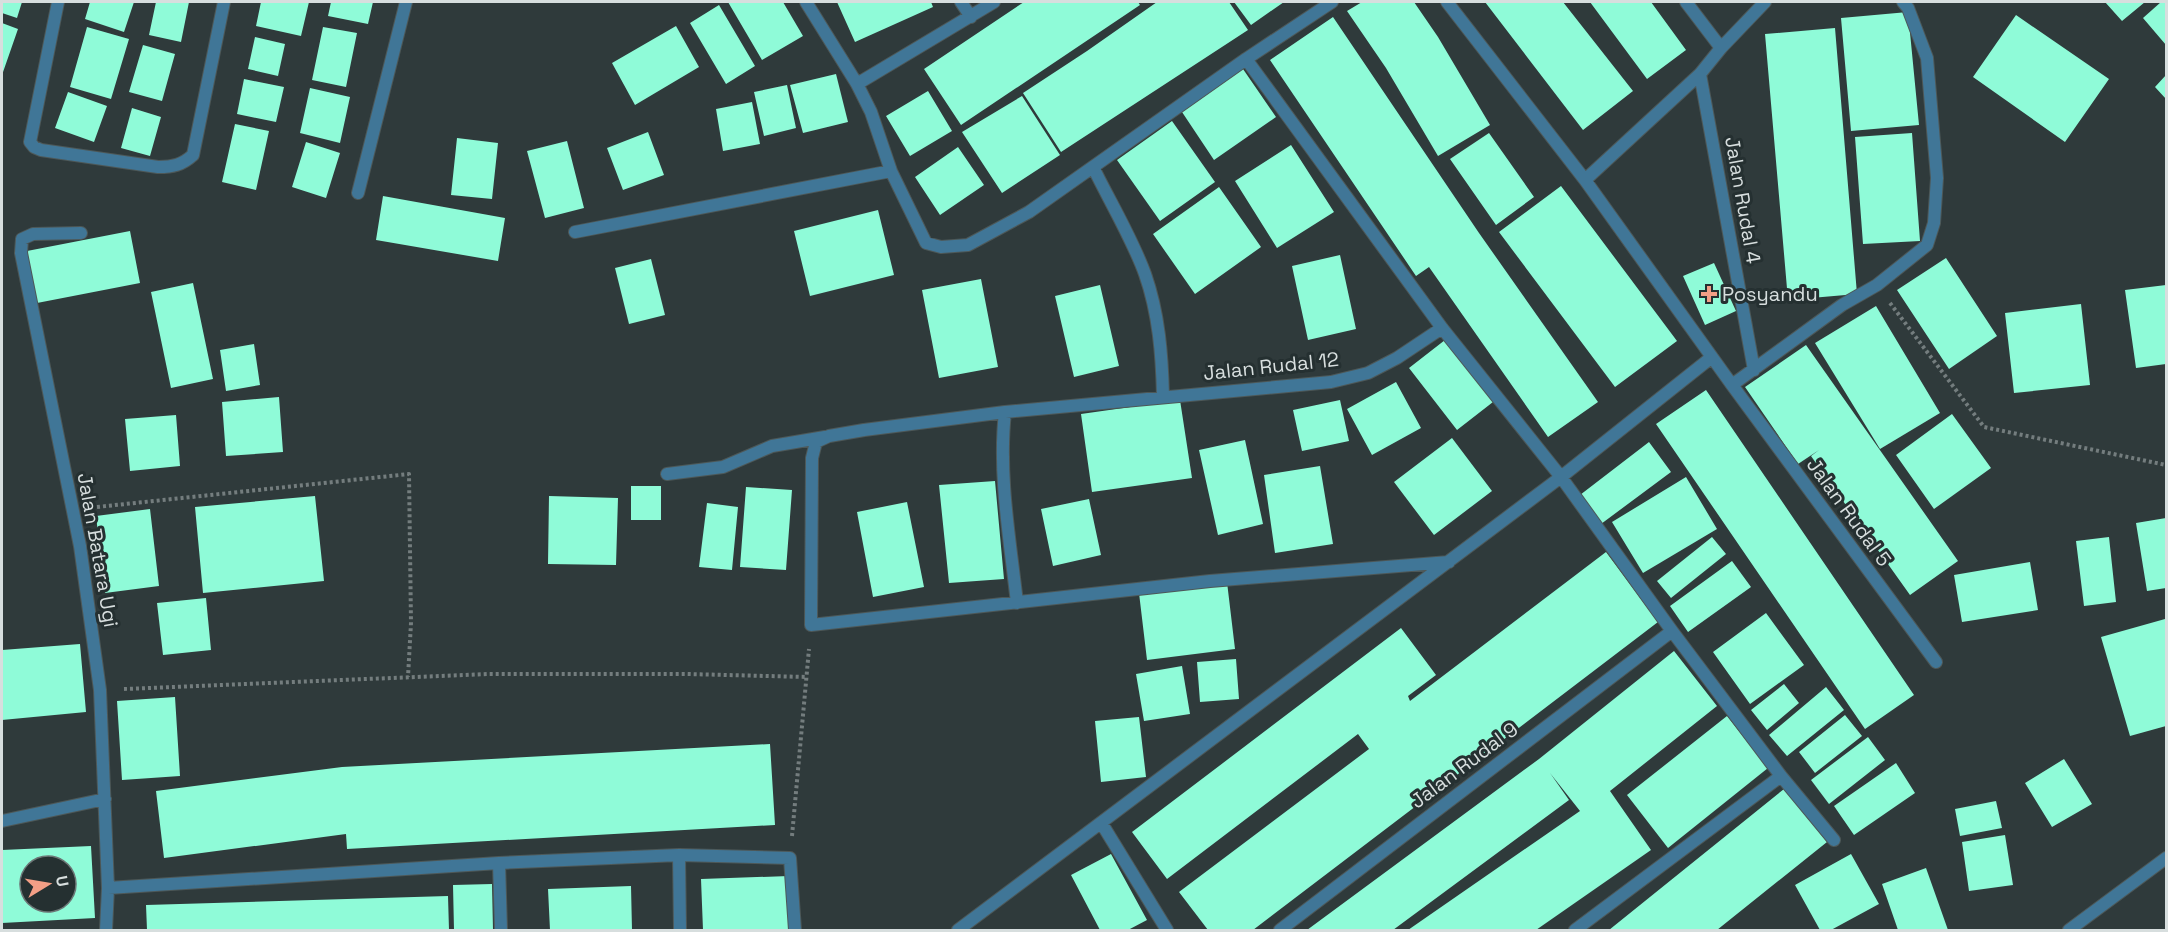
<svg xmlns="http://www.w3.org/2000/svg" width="2168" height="932" viewBox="0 0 2168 932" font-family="'Space Grotesk',sans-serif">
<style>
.building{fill:#8ffbd8;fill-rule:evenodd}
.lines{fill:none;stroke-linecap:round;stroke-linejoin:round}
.minor-casing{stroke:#4d5858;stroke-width:14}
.tertiary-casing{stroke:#4d5858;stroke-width:14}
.path{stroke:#747d7e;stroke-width:4;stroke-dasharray:3 3;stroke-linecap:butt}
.minor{stroke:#407697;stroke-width:12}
.tertiary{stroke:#407697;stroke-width:12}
.poi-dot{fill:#f39f86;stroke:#253031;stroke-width:2}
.labels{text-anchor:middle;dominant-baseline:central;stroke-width:6;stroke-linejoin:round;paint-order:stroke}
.street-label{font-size:20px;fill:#d7dede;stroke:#253031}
.poi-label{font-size:20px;fill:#d7dede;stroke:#253031;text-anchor:start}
</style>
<rect width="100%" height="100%" fill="#2f3a3b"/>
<!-- building -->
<path class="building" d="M2,2H22L17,18L2,13Z
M90,2H134L124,32L85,19Z
M156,2H189L181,42L149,35Z
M261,2H309L301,36L256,26Z
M331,2H373L368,24L328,16Z
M728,2H783L803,36L762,60Z
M837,2H931L933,7L855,42Z
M1024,2H1138L1140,5L961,125L924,69Z
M1157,2H1229L1248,30L1061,152L1023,93L1087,51Z
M1234,2H1284L1251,25Z
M1362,2H1414L1438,37L1490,125L1438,156L1386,68L1347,11Z
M1485,2H1563L1633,91L1583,130Z
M1590,2H1651L1686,50L1647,79Z
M2105,2H2145L2122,21Z
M2161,2H2166V45L2143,18Z
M719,5L755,66L726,84L690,23Z
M1908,12L1919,125L1851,131L1841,18Z
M2016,15L2109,79L2065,142L1973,77Z
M1333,17L1479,233L1598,402L1548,437L1429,267L1416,276L1270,60Z
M2,23L18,29L2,75Z
M676,26L699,67L635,105L612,63Z
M87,27L129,39L111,99L70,87Z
M323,27L357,33L346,87L312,80Z
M1835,28L1857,294L1788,300L1765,34Z
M255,37L285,44L278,76L248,69Z
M143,45L175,54L162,101L129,92Z
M1243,69L1276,117L1214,160L1182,112Z
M836,74L848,122L803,133L790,85Z
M2166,75V99L2155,87Z
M244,79L284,87L276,122L237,114Z
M787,85L796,128L764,136L754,92Z
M310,88L350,97L340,143L300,133Z
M928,91L952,131L910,156L886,116Z
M68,92L107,106L94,142L55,128Z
M1022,96L1060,155L1002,193L962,132Z
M752,102L760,144L723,151L716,109Z
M132,108L161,117L150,156L121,148Z
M1172,121L1215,182L1160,221L1117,160Z
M235,124L269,131L256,190L222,182Z
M648,132L664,175L623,190L607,148Z
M1489,133L1534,197L1496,225L1450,159Z
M1912,133L1920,241L1863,244L1855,137Z
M457,138L498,143L492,199L451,195Z
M567,141L584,208L545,218L527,151Z
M306,142L340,153L326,198L292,187Z
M1291,145L1334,212L1277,248L1235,181Z
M958,147L984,185L940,215L915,177Z
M1561,186L1677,341L1615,387L1499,232Z
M1219,187L1261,247L1195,294L1153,234Z
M383,196L505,218L498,261L376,240Z
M878,210L894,275L810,296L794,231Z
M130,231L140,283L37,303L27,251Z
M1340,255L1356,329L1308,340L1292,266Z
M1946,258L1997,336L1949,369L1897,290Z
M651,259L665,315L629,324L615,268Z
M1714,263L1736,311L1705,325L1683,276Z
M981,279L998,367L939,378L922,290Z
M193,283L213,379L171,388L151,292Z
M1100,285L1119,366L1074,377L1055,296Z
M2166,285V364L2136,368L2125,290Z
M2081,304L2090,385L2014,393L2005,313Z
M1876,306L1940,413L1880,449L1815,343Z
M1445,340L1493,402L1457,430L1409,368Z
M254,344L260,385L226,391L220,350Z
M1806,345L1958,561L1910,595L1811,456L1819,450L1798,464L1745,387Z
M1396,382L1421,428L1372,455L1347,409Z
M1706,390L1914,695L1865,729L1656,424Z
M279,397L283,452L226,456L222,402Z
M1180,400L1192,478L1092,492L1081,414Z
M1340,400L1349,441L1302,451L1293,410Z
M1952,414L1991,468L1934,509L1896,455Z
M176,415L180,466L130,471L125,419Z
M1452,438L1492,491L1434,535L1394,482Z
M1245,440L1263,524L1218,535L1199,450Z
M1649,442L1671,472L1601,524L1580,495Z
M1320,466L1333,544L1275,553L1264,475Z
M1686,477L1717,529L1643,573L1612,522Z
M995,481L1004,579L949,583L939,485Z
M631,486H661V520H631Z
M746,487L792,490L786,570L740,567Z
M315,496L324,581L203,593L195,507Z
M549,496L618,498L616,565L548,564Z
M1089,499L1101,555L1053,566L1041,509Z
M907,502L924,587L873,597L857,512Z
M707,503L738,507L732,570L699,567Z
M150,509L159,586L105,593L96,516Z
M2166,518V588L2147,591L2136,523Z
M1712,537L1726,554L1671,598L1657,581Z
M2109,537L2116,602L2084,606L2076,541Z
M1606,552L1658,622L1253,930H1208L1179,892L1369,749L1358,734L1167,879L1132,832L1401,628L1436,675L1408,696L1410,701Z
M1732,561L1751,587L1688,632L1670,606Z
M2030,562L2038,610L1962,622L1954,575Z
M1227,582L1235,649L1147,660L1139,593Z
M206,598L211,650L163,655L157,603Z
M1766,613L1804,665L1750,704L1713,652Z
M2165,619L2166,625V726L2130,736L2101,637Z
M80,644L86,712L2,720V650Z
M1674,651L1717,706L1610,791L1651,850L1536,930H1408L1580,811L1550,773L1569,800L1393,930H1307L1539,759Z
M1236,659L1239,699L1200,702L1197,662Z
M1182,666L1190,714L1144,721L1136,674Z
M1784,684L1799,703L1767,730L1751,710Z
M1826,687L1844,710L1787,756L1769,735Z
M175,697L180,776L122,780L117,701Z
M1845,715L1862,736L1815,773L1799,752Z
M1727,716L1768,768L1668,848L1627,795Z
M1139,717L1146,777L1101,782L1095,721Z
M1868,737L1885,760L1829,804L1811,780Z
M770,744L775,825L347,849L346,834L164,858L156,791L342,767Z
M2064,759L2092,804L2052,827L2025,783Z
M1896,763L1915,793L1854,835L1834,806Z
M1784,789L1827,842L1717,930H1609Z
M1996,801L2002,828L1960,836L1955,809Z
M2005,835L2013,885L1969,891L1962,842Z
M91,846L95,918L2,923V850ZM30,866H66V902H30Z
M1111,854L1147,920L1128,930H1100L1071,875Z
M1851,854L1879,904L1831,930H1820L1795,885Z
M1926,868L1948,930H1898L1882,884Z
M789,876L791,930H703L701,879Z
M492,884L493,930H454L453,885Z
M631,886L632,930H550L548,889Z
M448,896L449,930H147L146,905Z"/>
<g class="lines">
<!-- minor casing -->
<g class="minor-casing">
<path id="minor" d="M58,2L30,142L34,147L41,150L158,167C173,167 182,165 193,155L224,2
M806,2L857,84L871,112L891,171L926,243L941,247L968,245L1029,212L1246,59L1332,2
M961,2L971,17
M1447,2L1585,180L1732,385L1936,662
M1686,2L1721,48
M1246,59L1442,328L1561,477L1672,631L1781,776L1834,840
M1700,74L1754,370
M857,84L994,2
M1093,167C1110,202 1132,238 1145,274C1159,314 1162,355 1163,396
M1585,180L1700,74L1721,48L1765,2
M358,193L406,2
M575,232L891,171
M81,233L33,234L22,239L21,253L80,546L100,690L108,888L106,930
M1732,385L1842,305L1877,285L1927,245L1934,223L1937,178L1927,58L1908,8L1903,2
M1005,412L864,430L829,436L816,442L812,458L811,625L1210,581L1449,562
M667,474L723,467L772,446L825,437
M1017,603C1010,540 998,475 1005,412L1331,382L1368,373L1397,358L1442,328
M2,821L105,799
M1102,824L1167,930
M679,855L680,930
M499,863L501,930
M108,888L499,863L679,855L790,858L795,930
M958,930L1561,477L1712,357
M1280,930L1672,631
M1575,930L1781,776"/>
</g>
<!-- tertiary casing -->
<g class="tertiary-casing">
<path id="tertiary" d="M2069,930L2166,858"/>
</g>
<!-- path -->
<path class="path" d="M1890,303L1984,427L2166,465
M97,507L409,474L411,623L408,677
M124,689L488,674H687L807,677
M792,836L809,649"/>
<!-- minor -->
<use href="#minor" class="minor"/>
<!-- tertiary -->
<use href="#tertiary" class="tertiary"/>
</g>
<!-- markers -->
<path class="poi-dot" d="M1706 285h6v6h6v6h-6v6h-6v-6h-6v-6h6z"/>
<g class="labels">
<!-- street labels -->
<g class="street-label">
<text transform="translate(1743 200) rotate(80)">Jalan Rudal 4</text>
<text transform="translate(1271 366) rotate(-6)">Jalan Rudal 12</text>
<text transform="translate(1849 512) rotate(54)">Jalan Rudal 5</text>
<text transform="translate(98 550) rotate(80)">Jalan Batara Ugi</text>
<text transform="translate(1464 765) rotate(-37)">Jalan Rudal 9</text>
</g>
<!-- poi labels -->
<g class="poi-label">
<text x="1722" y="294">Posyandu</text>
</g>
</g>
<!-- border -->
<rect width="2168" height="932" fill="none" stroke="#d7dede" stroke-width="6"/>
<!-- north arrow -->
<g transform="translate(48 884) rotate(79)"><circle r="28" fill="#253031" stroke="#6c7676" stroke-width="1.5"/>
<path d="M0-4.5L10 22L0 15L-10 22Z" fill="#f39f86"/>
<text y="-9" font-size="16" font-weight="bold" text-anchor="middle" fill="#d7dede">U</text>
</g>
</svg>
